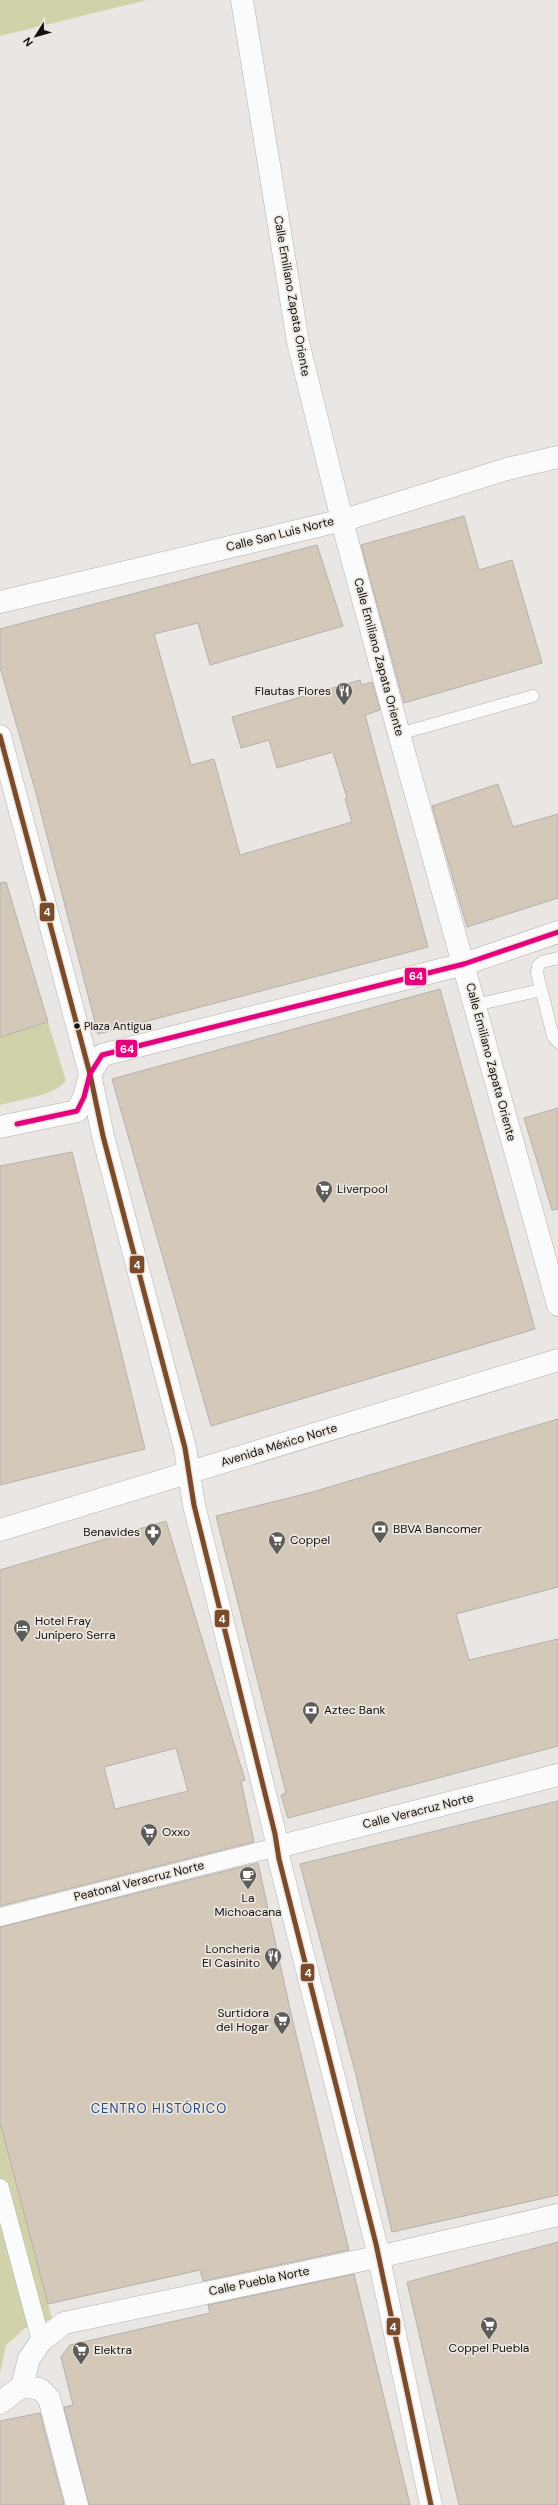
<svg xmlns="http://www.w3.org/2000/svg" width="558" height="2505" viewBox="0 0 558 2505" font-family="'DM Sans',sans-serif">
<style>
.green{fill:#d1d2aa}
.building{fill:#d4c8b9;stroke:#b3b1af;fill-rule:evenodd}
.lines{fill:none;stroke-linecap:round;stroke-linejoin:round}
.service-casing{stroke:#b2b0ae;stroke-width:13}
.pedestrian-casing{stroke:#b2b0ae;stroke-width:19}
.minor-casing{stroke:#b2b0ae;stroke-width:23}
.primary-casing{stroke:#b2b0ae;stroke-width:23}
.service{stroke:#fcfbfb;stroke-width:12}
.pedestrian{stroke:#fcfbfb;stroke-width:18}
.minor{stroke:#fcfbfb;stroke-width:22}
.primary{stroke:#fcfbfb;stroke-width:22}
.bus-1-casing{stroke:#ece7e0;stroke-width:8}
.bus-2-casing{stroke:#ece7e0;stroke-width:8}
.bus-1{stroke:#7a4b2a;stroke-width:5}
.bus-2{stroke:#e5007d;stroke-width:5}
.bus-dot{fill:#13110f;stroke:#ece7e0;stroke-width:1.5}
.labels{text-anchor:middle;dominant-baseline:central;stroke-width:3.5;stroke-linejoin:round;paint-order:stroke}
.bus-label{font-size:11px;fill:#13110f;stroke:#ece7e0;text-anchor:start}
.street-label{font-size:12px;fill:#13110f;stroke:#ece7e0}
.poi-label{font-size:12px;fill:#13110f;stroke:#ece7e0;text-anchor:start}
.neighbourhood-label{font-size:13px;letter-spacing:1px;fill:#294c83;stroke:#ece7e0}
.line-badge{stroke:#ece7e0;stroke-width:1.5}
.badge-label{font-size:11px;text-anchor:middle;font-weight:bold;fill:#fff}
</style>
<rect width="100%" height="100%" fill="#e9e6e3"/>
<!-- green -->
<path class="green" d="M0,0H147L0,36Z
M48,1022L66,1081C51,1097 21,1099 0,1105V1037Z
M0,2122L52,2319L25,2328L6,2345L0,2374Z"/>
<!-- building -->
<path class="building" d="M464,516L479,570L512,560L542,663L404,703L361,545Z
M317,545L343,626L210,665L198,623L154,634L191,765L214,759L240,855L352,822L345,799L347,798L333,752L277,768L269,740L241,748L232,717L360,680L361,685L372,682L380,710L365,715L428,947L98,1034L36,793L0,667V629Z
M498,784L513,827L558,814V898L467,927L432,806Z
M6,882L48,1022L0,1037V883Z
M440,989L535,1329L211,1426L112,1079Z
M558,1108V1209L552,1210L524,1118Z
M72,1152L145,1449L0,1485V1166Z
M558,1419V1587L456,1614L469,1660L558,1639V1746L288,1818L281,1795L286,1793L216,1516L309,1493Z
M166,1521L245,1780L241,1781L254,1842L0,1906V1570ZM176,1748L188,1791L115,1809L104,1767Z
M558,1801V2195L392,2232L357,2079L300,1864Z
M258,1863L291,2014L349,2250L203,2281L200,2270L48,2304L0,2122V1927Z
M558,2242V2505H459L407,2282Z
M354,2274L410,2505H89L64,2407L73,2405L61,2357L70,2345L210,2313L208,2305Z
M40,2413L64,2505H0V2421Z"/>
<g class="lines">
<!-- service casing -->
<g class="service-casing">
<path id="service" d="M399,734L533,696
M558,958L542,962L538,966L537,973L553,1036L558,1042
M475,1005L541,990"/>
</g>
<!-- pedestrian casing -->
<g class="pedestrian-casing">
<path id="pedestrian" d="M0,1917L277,1847
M0,2188L41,2341"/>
</g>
<!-- minor casing -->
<g class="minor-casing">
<path id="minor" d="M242,0L298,342L346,536L399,734L558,1305
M0,602L351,518L507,469L558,457
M0,736L90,1074L103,1136L185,1448L194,1505L275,1834L279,1859L376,2244L431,2505
M0,1127L77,1111L84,1097L90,1074L102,1055L464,964L558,932
M277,1847L558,1775
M22,2386L40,2389L49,2398L77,2505
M0,2403L22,2386L29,2359L41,2341L64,2323L391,2254L558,2215"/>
</g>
<!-- primary casing -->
<g class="primary-casing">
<path id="primary" d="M0,1530L558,1360"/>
</g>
<!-- service -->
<use href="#service" class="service"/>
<!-- pedestrian -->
<use href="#pedestrian" class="pedestrian"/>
<!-- minor -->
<use href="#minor" class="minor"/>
<!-- primary -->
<use href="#primary" class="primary"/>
<!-- bus-1 casing -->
<g class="bus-1-casing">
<path id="bus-1" d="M0,736L90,1074L103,1136L185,1448L194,1505L275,1834L279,1859L376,2244L431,2505"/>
</g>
<!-- bus-2 casing -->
<g class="bus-2-casing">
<path id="bus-2" d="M17,1124L77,1111L84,1097L90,1074L102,1055L464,964L558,932"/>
</g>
<!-- bus-1 -->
<use href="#bus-1" class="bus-1"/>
<!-- bus-2 -->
<use href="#bus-2" class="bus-2"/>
</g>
<!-- icons -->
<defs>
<g id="restaurant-pin" transform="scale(0.9)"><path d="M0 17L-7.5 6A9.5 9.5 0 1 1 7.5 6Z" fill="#5e5c59" stroke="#ece7e0"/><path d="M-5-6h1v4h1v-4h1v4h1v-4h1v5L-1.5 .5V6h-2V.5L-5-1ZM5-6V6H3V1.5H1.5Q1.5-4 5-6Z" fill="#fff"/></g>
<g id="supermarket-pin" transform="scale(0.9)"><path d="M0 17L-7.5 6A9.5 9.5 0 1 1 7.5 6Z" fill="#5e5c59" stroke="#ece7e0"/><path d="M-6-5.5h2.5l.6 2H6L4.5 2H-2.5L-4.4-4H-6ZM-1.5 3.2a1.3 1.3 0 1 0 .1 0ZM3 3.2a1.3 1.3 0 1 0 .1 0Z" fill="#fff"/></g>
<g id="bank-pin" transform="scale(0.9)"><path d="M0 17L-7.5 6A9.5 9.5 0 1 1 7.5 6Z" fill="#5e5c59" stroke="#ece7e0"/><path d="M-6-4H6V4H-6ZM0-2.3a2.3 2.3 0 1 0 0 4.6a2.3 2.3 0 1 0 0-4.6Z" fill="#fff"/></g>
<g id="pharmacy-pin" transform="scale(0.9)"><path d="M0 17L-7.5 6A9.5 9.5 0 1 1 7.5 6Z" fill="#5e5c59" stroke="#ece7e0"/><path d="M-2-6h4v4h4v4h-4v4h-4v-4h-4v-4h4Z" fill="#fff"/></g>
<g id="hotel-pin" transform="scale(0.9)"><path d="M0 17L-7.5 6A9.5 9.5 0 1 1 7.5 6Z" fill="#5e5c59" stroke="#ece7e0"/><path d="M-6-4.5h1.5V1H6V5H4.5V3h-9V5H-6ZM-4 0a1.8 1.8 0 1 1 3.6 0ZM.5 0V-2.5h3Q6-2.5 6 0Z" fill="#fff"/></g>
<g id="cafe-pin" transform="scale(0.9)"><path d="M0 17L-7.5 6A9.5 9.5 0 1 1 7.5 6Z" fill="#5e5c59" stroke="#ece7e0"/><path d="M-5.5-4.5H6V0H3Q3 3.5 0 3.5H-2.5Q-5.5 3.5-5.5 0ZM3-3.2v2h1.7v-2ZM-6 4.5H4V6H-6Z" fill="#fff"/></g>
</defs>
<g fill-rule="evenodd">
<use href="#restaurant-pin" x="344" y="691"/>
<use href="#supermarket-pin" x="324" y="1189"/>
<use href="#bank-pin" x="380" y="1529"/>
<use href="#pharmacy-pin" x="153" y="1532"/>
<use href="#supermarket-pin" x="277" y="1540"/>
<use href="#hotel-pin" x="22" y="1628"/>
<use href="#bank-pin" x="311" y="1710"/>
<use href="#supermarket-pin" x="149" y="1832"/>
<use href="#cafe-pin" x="248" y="1875"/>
<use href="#restaurant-pin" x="273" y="1956"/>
<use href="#supermarket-pin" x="282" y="2020"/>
<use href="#supermarket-pin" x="489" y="2325"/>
<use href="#supermarket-pin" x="81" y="2350"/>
</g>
<!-- markers -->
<circle class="bus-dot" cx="77" cy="1026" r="3.5"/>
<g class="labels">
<!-- bus labels -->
<g class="bus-label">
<text x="84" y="1026">Plaza Antigua</text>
</g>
<!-- street labels -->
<g class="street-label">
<text transform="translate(292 296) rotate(80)">Calle Emiliano Zapata Oriente</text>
<text transform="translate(280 534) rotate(-14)">Calle San Luis Norte</text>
<text transform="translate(379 657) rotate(75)">Calle Emiliano Zapata Oriente</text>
<text transform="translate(491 1062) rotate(75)">Calle Emiliano Zapata Oriente</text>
<text transform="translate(279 1445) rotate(-17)">Avenida México Norte</text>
<text transform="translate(418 1811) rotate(-14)">Calle Veracruz Norte</text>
<text transform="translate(139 1881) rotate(-14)">Peatonal Veracruz Norte</text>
<text transform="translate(259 2281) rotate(-12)">Calle Puebla Norte</text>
</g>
<!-- poi labels -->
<g class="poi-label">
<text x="331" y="691" text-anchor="end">Flautas Flores</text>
<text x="337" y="1189">Liverpool</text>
<text x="393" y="1529">BBVA Bancomer</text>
<text x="140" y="1532" text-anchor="end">Benavides</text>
<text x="290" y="1540">Coppel</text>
<text x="35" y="1621">Hotel Fray<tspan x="35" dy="14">Junípero Serra</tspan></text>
<text x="324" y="1710">Aztec Bank</text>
<text x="162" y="1832">Oxxo</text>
<text x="248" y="1898" text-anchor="middle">La<tspan x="248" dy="14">Michoacana</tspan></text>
<text x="260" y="1949" text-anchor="end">Loncheria<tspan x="260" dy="14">El Casinito</tspan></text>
<text x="269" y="2013" text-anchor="end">Surtidora<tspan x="269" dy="14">del Hogar</tspan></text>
<text x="489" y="2348" text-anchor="middle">Coppel Puebla</text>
<text x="94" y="2350">Elektra</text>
</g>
<!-- neighbourhood labels -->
<g class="neighbourhood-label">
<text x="159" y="2108">CENTRO HISTÓRICO</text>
</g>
</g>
<g class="line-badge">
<rect x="39" y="902" width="16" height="20" rx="4" fill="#7a4b2a"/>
<rect x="404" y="967" width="23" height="19" rx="4" fill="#e5007d"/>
<rect x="115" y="1039" width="23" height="19" rx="4" fill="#e5007d"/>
<rect x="129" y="1255" width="16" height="19" rx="4" fill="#7a4b2a"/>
<rect x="214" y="1609" width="16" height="19" rx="4" fill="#7a4b2a"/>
<rect x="300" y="1963" width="15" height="19" rx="4" fill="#7a4b2a"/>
<rect x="386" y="2317" width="15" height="19" rx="4" fill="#7a4b2a"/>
</g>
<g class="badge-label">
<text x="47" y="916">4</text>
<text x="416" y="980">64</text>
<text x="127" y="1053">64</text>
<text x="137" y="1269">4</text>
<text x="222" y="1623">4</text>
<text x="308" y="1977">4</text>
<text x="393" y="2331">4</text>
</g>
<!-- north arrow -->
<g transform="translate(36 36) rotate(233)" stroke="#ece7e0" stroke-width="3" paint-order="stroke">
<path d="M0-3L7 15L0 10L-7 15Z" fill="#13110f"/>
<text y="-6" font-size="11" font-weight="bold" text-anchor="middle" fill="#13110f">N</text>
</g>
</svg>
